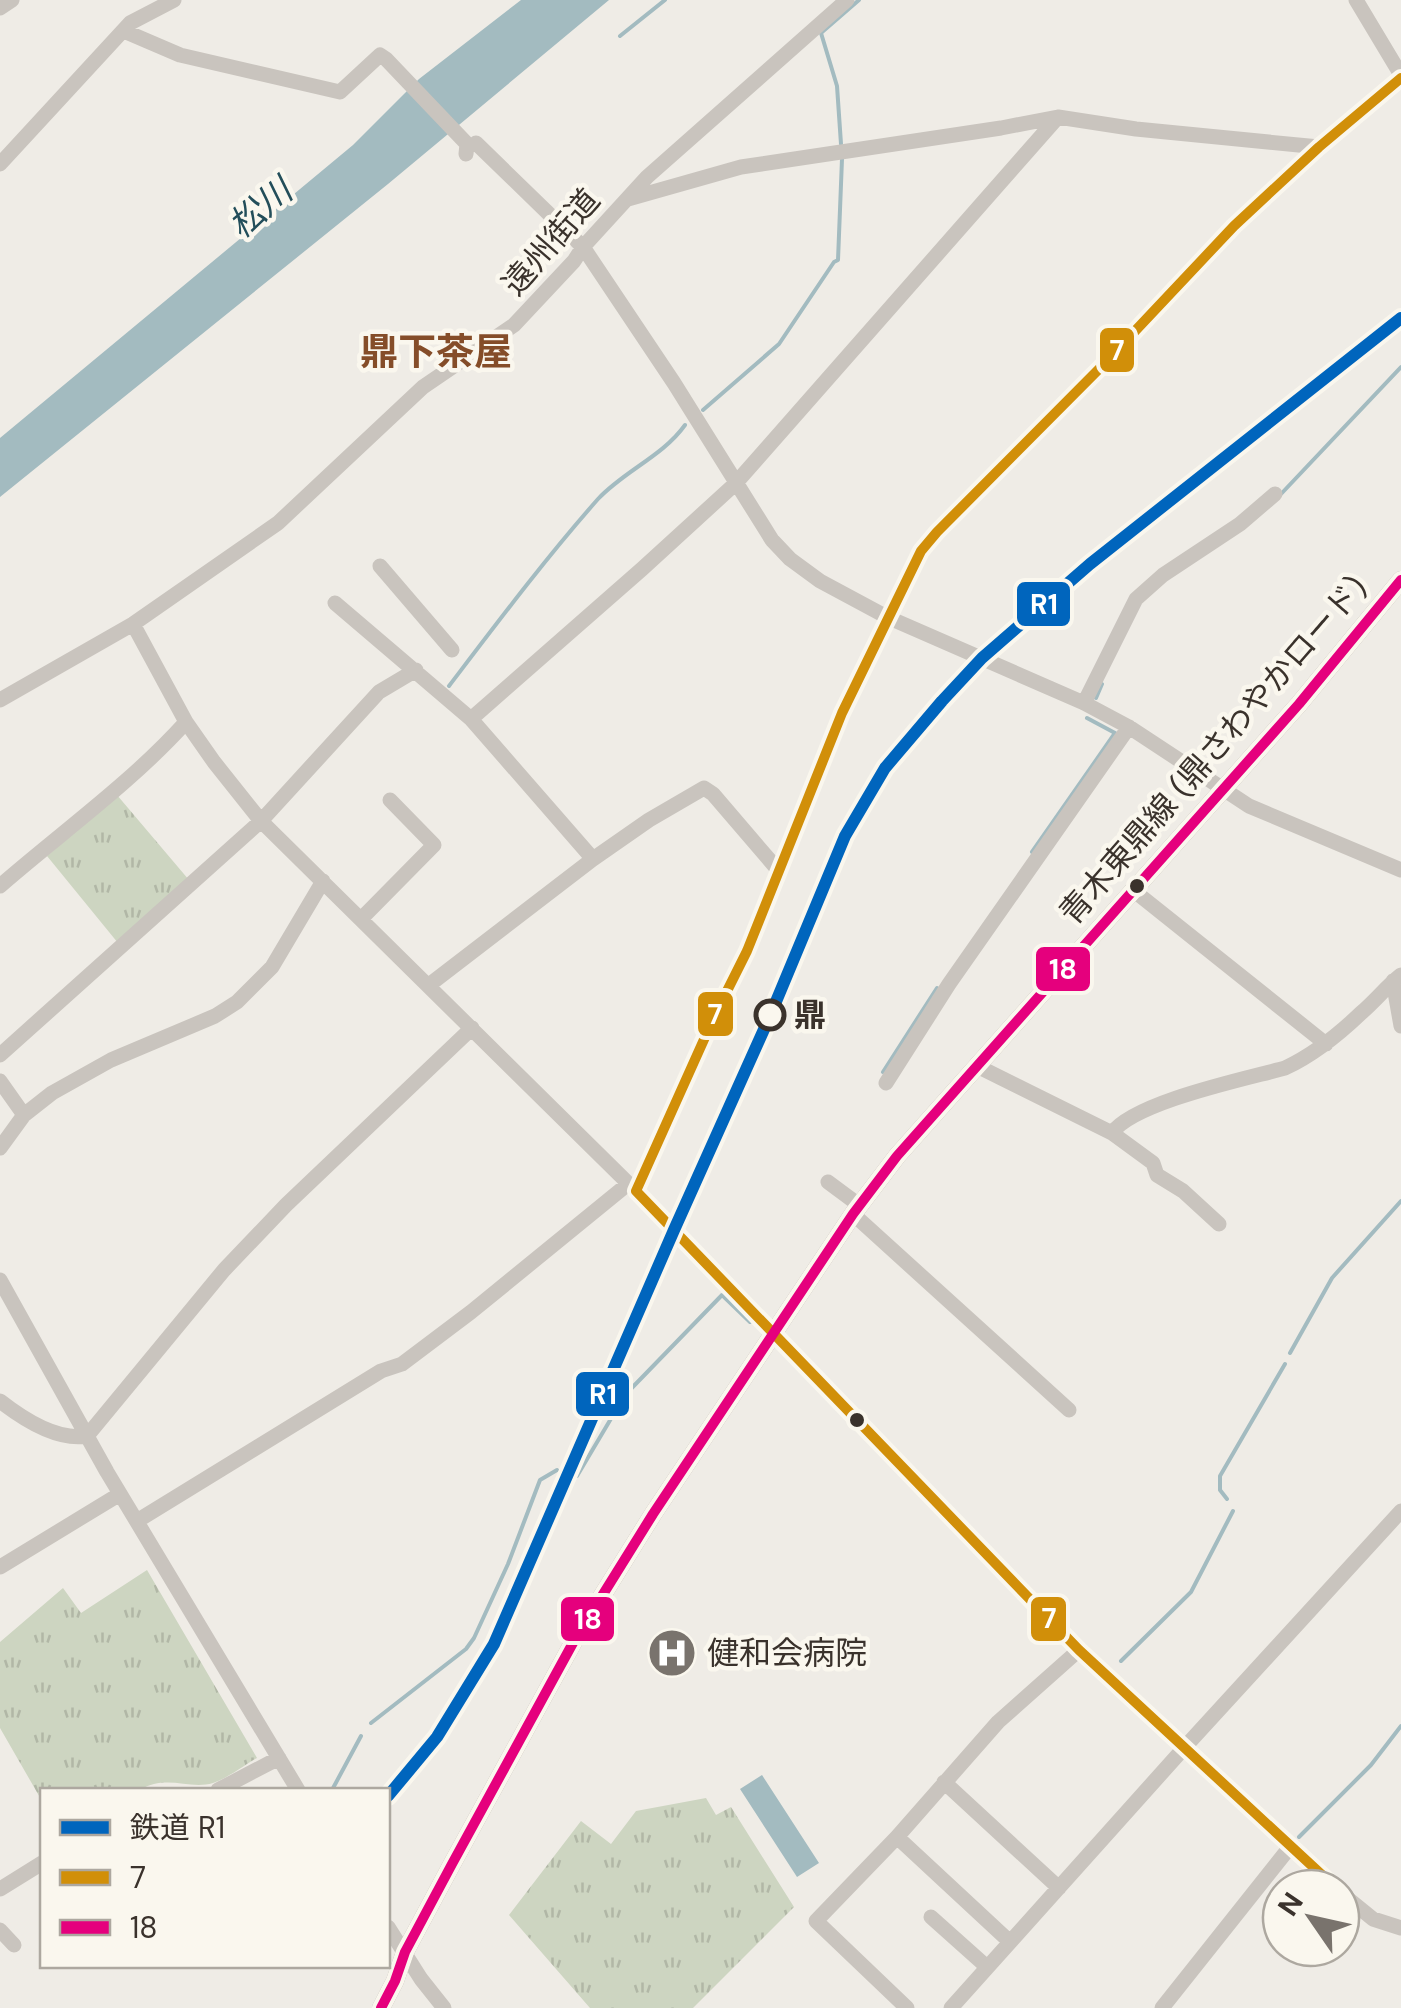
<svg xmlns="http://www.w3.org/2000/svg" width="1401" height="2008" viewBox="0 0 1401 2008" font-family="'DM Sans','Noto Sans JP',sans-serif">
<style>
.grass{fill:url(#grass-tufts)}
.water{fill:#a3bbc0}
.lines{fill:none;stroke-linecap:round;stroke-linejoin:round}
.stream{stroke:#a3bbc0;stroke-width:4}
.minor{stroke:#c9c4be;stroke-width:15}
.major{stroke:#aea9a3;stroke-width:18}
.bus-1-casing{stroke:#faf7ee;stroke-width:18}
.bus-2-casing{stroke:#faf7ee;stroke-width:18}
.bus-1{stroke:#d18f09;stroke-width:10}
.bus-2{stroke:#e5007d;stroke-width:10}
.rail-1-casing{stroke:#faf7ee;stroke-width:20}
.rail-1{stroke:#0065bd;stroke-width:12}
.bus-dot{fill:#3a322c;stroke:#faf7ee;stroke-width:4}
.stop-dot{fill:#faf7ee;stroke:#3a322c;stroke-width:5}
.labels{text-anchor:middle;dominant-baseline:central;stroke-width:9;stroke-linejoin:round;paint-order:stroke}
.street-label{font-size:32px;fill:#3a322c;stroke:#faf7ee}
.stop-label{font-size:32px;font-weight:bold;fill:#3a322c;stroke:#faf7ee;text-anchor:start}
.poi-label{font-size:32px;fill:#3a322c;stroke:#faf7ee;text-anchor:start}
.water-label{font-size:35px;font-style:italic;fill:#234e5a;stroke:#faf7ee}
.quarter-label{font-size:38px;font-weight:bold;fill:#854d29;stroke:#faf7ee}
.line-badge{stroke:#faf7ee;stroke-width:4}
.badge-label{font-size:28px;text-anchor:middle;font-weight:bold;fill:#fff}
</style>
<defs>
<pattern id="grass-tufts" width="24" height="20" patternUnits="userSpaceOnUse" patternTransform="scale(2.5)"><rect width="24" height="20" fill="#cdd5c1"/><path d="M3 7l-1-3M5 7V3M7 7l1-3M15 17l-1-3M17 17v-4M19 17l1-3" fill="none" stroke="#b1b7a6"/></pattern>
</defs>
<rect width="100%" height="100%" fill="#efece6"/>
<!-- grass -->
<path class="grass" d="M117,795L189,880L118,943L47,856Z
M147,1570L257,1758C243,1766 228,1778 213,1783C189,1790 166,1774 140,1790H42V1801L0,1728V1642L63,1588L81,1613Z
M706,1798L716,1815L731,1807L794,1907L693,2008H590L509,1915L581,1821L611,1844L636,1811Z"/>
<!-- water -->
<path class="water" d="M521,0H609L388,184L0,497V438L353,145L419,79Z
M762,1775L819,1863L797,1877L740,1789Z"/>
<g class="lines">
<!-- stream -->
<path class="stream" d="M620,36L665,0
M841,144L837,86L821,33L859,0
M703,410L779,344L834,262L838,260L842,159
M1281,494L1401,367
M449,686C497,623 545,559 598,499C624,471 663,456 685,425
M1096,698L1102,684
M1032,852L1115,733L1087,718
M883,1072L937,988
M1290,1353L1332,1278L1401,1201
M577,1476L625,1395L722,1295L750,1322
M1227,1499L1220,1490V1476L1285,1364
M1121,1661L1191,1592L1233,1511
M371,1723L466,1649L474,1638L508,1564L540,1480L557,1470
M332,1790L361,1736
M1299,1837L1371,1765L1401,1726"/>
<!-- minor -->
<path class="minor" d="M1356,0L1401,75
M0,8L12,0
M124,31L180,55L340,92L380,55L386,59L467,144L466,154
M476,143L583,247L674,383L772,540L790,559L820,581L887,617L1084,703L1129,727L1249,806L1401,870
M0,164L130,23L174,0
M628,199L741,167L1001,128L1058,117L1136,129L1319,147
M380,566L452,650
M335,603L471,719L593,859L429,985
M133,624L186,722L214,762L261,821L636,1191
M0,700L133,624L278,523L423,387L514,325L574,261L583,247L647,177L847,0
M1084,703L1136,599L1163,575L1240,524L1275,494
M471,719L642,569L735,484L1058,117
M593,859L649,820L704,788L713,794L779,871
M0,886C62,832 131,783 186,722
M1133,890L1326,1044
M361,919L434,845L390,800
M1393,981L1401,1026
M0,1055L261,821L379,692L416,670
M977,1066L1112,1133C1134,1102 1245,1079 1285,1068C1313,1055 1338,1035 1361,1013C1375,1001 1387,986 1401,975
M0,1081L24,1115
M886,1083L949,984L1129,727
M1112,1133L1153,1163L1157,1175L1183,1191L1219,1224
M0,1148L24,1115L52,1093L111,1060L215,1016L237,1002L272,967L323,881
M828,1182L859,1205
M853,1214L1069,1410
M0,1280L107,1472L298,1790
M0,1401C23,1419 57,1441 87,1436L224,1270L286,1205L472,1028
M137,1521L381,1371L402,1364L471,1312L628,1184
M0,1567L120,1494
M944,1782L1059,1888
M218,1790L279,1758
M897,1837L1009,1941
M1336,1888L1079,1650L636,1191L715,1015L747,951L842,713L921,551L937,532L1103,365L1234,226L1319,147L1401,78
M0,1889L42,1863
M1341,1893L1373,1919L1401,1928
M931,1917L987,1967
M388,1927L421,1979L444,2008
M0,1930L14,1945
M907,2008L816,1921L897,1837L998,1722L1079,1650
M951,2008L1184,1748L1401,1511
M1162,2008L1290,1847"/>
<!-- major -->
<path class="major" d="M381,2008L395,1981L405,1952L452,1864L574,1641L653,1514L853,1214L897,1156L1299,704L1401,580"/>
<!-- bus-1 casing -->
<g class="bus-1-casing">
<path id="bus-1" d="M1336,1888L1079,1650L636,1191L715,1015L747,951L842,713L921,551L937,532L1103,365L1234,226L1319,147L1401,78"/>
</g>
<!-- bus-2 casing -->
<g class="bus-2-casing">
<path id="bus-2" d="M381,2008L395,1981L405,1952L452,1864L574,1641L653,1514L853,1214L897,1156L1299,704L1401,580"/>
</g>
<!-- bus-1 -->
<use href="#bus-1" class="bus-1"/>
<!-- bus-2 -->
<use href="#bus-2" class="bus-2"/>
<!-- rail-1 casing -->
<g class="rail-1-casing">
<path id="rail-1" d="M388,1796L437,1737L494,1644L674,1230L770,1016L845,836L885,768L942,701L982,658L1090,564L1401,318"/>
</g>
<!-- rail-1 -->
<use href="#rail-1" class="rail-1"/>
</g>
<!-- icons -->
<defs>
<g id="hospital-disc" transform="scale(2.5)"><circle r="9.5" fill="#79736d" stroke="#faf7ee"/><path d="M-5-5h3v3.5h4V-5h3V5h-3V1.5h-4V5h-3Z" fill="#fff"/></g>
</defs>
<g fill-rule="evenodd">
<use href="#hospital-disc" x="672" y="1653"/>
</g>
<!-- markers -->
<g class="bus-dot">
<circle cx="1137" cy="886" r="9"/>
<circle cx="857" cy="1420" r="9"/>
</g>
<circle class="stop-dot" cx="770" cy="1015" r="14"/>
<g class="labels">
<!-- street labels -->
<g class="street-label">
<text transform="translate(551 242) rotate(-49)">遠州街道</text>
<text transform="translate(1213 750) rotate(-49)">青木東鼎線 (鼎さわやかロード)</text>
</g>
<!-- stop labels -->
<g class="stop-label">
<text x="794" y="1015">鼎</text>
</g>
<!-- poi labels -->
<g class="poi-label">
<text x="707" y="1653">健和会病院</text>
</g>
<!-- water labels -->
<g class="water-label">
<text transform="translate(260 208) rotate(-40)">松川</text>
</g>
<!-- quarter labels -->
<g class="quarter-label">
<text x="436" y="352">鼎下茶屋</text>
</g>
</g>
<g class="line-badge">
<rect x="1098" y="326" width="38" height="48" rx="10" fill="#d18f09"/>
<rect x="1015" y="580" width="57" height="48" rx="10" fill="#0065bd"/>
<rect x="1034" y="945" width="58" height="48" rx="10" fill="#e5007d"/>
<rect x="696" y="990" width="39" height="48" rx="10" fill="#d18f09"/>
<rect x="574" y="1370" width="57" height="48" rx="10" fill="#0065bd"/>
<rect x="1029" y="1595" width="39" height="48" rx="10" fill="#d18f09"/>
<rect x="559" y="1595" width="57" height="48" rx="10" fill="#e5007d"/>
</g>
<g class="badge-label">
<text x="1117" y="360">7</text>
<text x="1044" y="614">R1</text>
<text x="1063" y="979">18</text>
<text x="715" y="1024">7</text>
<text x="603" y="1404">R1</text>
<text x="1049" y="1628">7</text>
<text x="588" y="1629">18</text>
</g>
<!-- legend -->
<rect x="40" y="1788" width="350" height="180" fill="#faf7ee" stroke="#ada8a0" stroke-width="2.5"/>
<rect x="60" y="1820" width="50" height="15" fill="#0065bd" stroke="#ada8a0" stroke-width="2.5"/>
<text x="130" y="1838" font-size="30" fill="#3a322c">鉄道 R1</text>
<rect x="60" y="1870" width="50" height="15" fill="#d18f09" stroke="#ada8a0" stroke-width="2.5"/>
<text x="130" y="1888" font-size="30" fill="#3a322c">7</text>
<rect x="60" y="1920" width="50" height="15" fill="#e5007d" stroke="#ada8a0" stroke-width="2.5"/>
<text x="130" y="1938" font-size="30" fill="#3a322c">18</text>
<!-- north arrow -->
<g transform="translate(1311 1918) rotate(304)"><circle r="48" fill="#faf7ee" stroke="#ada8a0" stroke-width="2.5"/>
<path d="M0-8L18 38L0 25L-18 38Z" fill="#79736d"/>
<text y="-15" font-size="28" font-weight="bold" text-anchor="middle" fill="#3a322c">N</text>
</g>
</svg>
